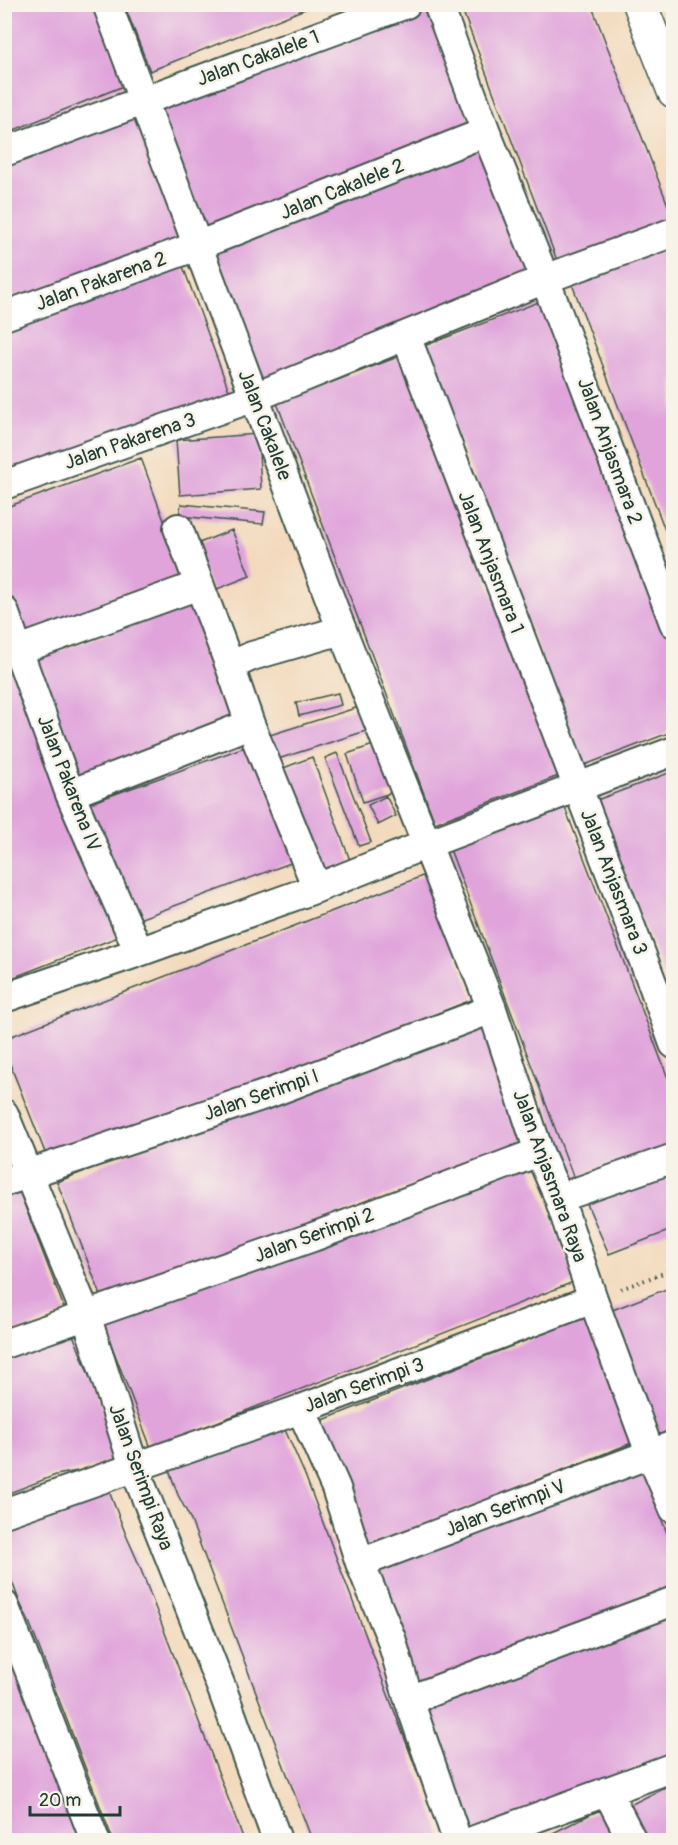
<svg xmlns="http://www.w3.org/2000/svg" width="678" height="1845" viewBox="0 0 678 1845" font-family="Pangolin,sans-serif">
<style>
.building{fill:#e0a4db}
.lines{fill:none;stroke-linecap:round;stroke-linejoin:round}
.street-casing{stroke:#3f5549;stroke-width:32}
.secondary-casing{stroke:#3f5549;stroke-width:36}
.path{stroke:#3f5549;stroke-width:4;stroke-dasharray:1.5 4.5;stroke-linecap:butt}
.street{stroke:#fff;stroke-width:28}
.secondary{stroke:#fff;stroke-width:33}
.labels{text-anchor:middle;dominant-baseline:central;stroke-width:5;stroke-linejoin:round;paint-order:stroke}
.street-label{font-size:20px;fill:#1f3d34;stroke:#f7f3e8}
</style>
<rect width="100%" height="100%" fill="#f7f3e8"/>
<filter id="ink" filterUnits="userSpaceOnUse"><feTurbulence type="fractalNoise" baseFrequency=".0167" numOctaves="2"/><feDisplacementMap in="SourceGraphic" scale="12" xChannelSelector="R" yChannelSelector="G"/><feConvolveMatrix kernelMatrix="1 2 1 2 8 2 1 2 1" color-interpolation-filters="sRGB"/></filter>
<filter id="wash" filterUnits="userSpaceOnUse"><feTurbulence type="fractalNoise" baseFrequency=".008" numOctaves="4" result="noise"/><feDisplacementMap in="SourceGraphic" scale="24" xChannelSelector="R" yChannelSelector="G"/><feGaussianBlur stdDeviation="1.35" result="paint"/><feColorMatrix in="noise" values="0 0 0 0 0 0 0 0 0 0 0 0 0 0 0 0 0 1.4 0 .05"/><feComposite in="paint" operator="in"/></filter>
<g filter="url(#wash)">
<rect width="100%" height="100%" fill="#f3dabd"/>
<g id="blocks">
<!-- building -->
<path class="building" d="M4,4H94L126,85L4,134Z
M124,4H315V5L150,71Z
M419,4H424L474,129L204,237L151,103Z
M460,4H591L674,221L561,271Z
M135,112L184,247L4,312V159Z
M481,140L535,274L260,384L207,250Z
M674,236V554L569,276Z
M181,261L231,396L4,480V326Z
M549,298L674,628V731L582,766L424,346Z
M403,355L561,775L435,823L277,403Z
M258,434L261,489L180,495L176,440Z
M141,458L184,575L16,637L4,604V508Z
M181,504L265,512L263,524L179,516Z
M232,530L250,576L212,591L194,545Z
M194,601L237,719L69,781L26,663Z
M4,636L118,937L4,981Z
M338,693L341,705L299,716L296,703Z
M362,706L369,730L278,759L270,735Z
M379,743L396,791L363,802L347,754Z
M253,744L296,861L128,923L85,805Z
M337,753L371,842L359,846L325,758Z
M312,757L351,863L320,875L281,769Z
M674,771V1002L597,800Z
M386,796L396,816L378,825L368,805Z
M562,800L674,1094V1146L576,1184L448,844Z
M425,875L474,999L50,1165L4,1049V1039Z
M481,1015L529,1140L105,1306L57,1182Z
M527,1157L576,1281L151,1448L103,1323Z
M674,1161V1229L609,1254L583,1195Z
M18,1188L66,1313L4,1337V1193Z
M674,1286V1440L660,1445L610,1311Z
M586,1317L634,1442L361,1549L313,1424Z
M72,1332L121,1457L88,1469L56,1475L4,1495V1352Z
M282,1423L305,1475L443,1840H312L190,1518L178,1495L168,1467Z
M638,1459L674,1551V1589L414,1691L365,1566Z
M107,1486L126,1535L138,1562L244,1840H113L30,1624L20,1603L5,1563V1525Z
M674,1609V1753L463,1836L415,1711Z
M4,1634L83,1840H4Z
M674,1783V1840H636L620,1810Z
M601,1809L617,1840H539Z"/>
</g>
</g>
<g filter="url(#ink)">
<use href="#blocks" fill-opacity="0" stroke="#3f5549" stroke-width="1.5"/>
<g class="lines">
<!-- street casing -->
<g class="street-casing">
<path id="street" d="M107,4L336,615L492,1009L539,1152L559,1198L593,1299L650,1453L674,1509
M438,4L486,132L545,279L674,623
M4,152L406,4
M4,316L197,246L486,132
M406,336L653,985L674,1044
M4,485L255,397L545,279L674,232
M178,528L230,666
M4,611L70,794L139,952
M19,650L199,585
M70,794L250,724
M317,888L250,724L230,666L252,656L342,630
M4,998L139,952L317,888L427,844L674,751
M4,1114L86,1315L134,1467L222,1689L277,1840
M4,1182L270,1093L492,1009
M559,1198L674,1158
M4,1344L313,1237L539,1152
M301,1409L336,1488L360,1563L391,1638L409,1700L457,1840
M4,1513L301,1409L593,1299
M360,1563L674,1445
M4,1605L95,1840
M409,1700L674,1601
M607,1791L632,1840
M475,1840L674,1767"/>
</g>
<!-- secondary casing -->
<g class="secondary-casing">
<path id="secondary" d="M640,4L674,91"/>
</g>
<!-- path -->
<path class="path" d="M621,1289L674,1269"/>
<!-- street -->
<use href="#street" class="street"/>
<!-- secondary -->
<use href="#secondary" class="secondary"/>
</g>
</g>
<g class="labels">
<!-- street labels -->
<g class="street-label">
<text transform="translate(258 58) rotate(-20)">Jalan Cakalele 1</text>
<text transform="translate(342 189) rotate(-22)">Jalan Cakalele 2</text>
<text transform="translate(101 281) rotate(-20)">Jalan Pakarena 2</text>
<text transform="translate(265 425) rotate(69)">Jalan Cakalele</text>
<text transform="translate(130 441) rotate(-19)">Jalan Pakarena 3</text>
<text transform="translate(610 451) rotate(70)">Jalan Anjasmara 2</text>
<text transform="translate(491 562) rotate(69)">Jalan Anjasmara 1</text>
<text transform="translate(69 783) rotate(69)">Jalan Pakarena IV</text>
<text transform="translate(614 882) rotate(69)">Jalan Anjasmara 3</text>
<text transform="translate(261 1095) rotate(-19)">Jalan Serimpi I</text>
<text transform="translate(550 1176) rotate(70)">Jalan Anjasmara Raya</text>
<text transform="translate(314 1235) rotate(-20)">Jalan Serimpi 2</text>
<text transform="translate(364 1385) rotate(-20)">Jalan Serimpi 3</text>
<text transform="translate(141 1477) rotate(70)">Jalan Serimpi Raya</text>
<text transform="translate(505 1508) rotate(-21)">Jalan Serimpi V</text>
</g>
</g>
<!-- margin -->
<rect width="678" height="1845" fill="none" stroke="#f7f3e8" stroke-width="24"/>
<!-- scale -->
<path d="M30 1806v9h90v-9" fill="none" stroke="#1f3d34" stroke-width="3"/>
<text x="39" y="1806" font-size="18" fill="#1f3d34" stroke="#f7f3e8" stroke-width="4.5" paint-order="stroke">20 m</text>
</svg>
